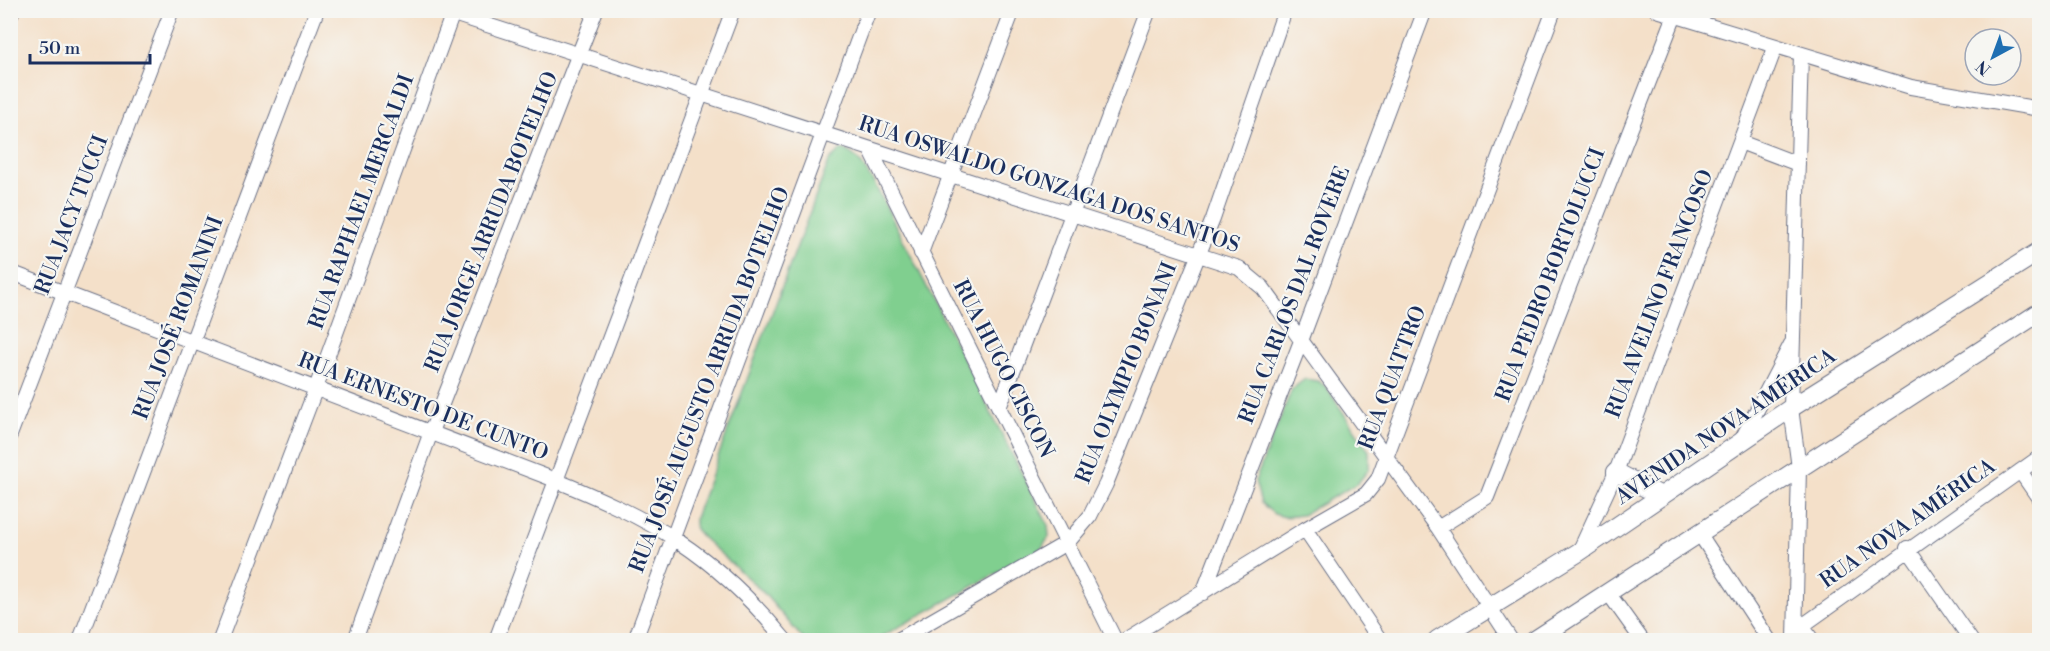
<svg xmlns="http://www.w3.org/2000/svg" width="2050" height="651" viewBox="0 0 2050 651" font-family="'Libre Bodoni',serif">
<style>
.green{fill:#80cf8f;stroke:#4e7f76;stroke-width:1.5}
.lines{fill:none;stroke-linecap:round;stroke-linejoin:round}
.minor-casing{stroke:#676d83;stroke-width:16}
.tertiary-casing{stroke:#676d83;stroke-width:20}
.minor{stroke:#fff;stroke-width:14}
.tertiary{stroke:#fff;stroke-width:18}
.labels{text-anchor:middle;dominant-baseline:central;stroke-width:4.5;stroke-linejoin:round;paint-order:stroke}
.street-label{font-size:21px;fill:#1b2f5e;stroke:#f6f6f2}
</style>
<rect width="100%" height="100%" fill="#f6f6f2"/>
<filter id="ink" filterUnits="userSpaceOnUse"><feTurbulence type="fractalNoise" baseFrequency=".0167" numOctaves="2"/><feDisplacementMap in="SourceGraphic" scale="12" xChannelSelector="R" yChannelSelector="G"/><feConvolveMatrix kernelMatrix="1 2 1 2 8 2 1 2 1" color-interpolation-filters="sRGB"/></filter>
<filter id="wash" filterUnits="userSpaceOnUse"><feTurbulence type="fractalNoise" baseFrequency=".008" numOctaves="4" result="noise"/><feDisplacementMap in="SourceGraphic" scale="24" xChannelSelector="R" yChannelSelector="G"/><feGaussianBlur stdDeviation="1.35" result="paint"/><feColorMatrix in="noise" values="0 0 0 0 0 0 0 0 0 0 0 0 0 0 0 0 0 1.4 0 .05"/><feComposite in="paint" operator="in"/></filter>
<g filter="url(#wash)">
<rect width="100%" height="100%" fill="#f4e0c9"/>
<!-- green -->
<path class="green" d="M842,149C858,154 865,170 874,183L1048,525L1049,537L1041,549L875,640H804L762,591L702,537L695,529V518L829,161Z
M1305,379L1318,381L1326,387L1369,451V469L1358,483L1302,515L1285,517L1274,514L1261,503L1255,481L1292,389Z"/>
</g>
<g filter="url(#ink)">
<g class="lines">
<!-- minor casing -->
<g class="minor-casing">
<path id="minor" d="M441,10L1239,268L1263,288L1438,528L1511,640
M1657,10L1911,87L2040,109
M10,16L13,10
M1740,142L1798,164
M870,149L1115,640
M921,253L1013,10
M10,272L550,478C652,519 714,553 785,640
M999,408L1149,10
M10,435L172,10
M1741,441L1791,344
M2020,471L2040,500
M1438,528L1487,497L1675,15
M1305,529L1380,640
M1699,533L1769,640
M1907,548L1971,640
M1579,552L1616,472L1775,48
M1203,593L1301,341L1425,10
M1609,594L1642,640
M1798,620L1812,640
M1802,626L2040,457
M80,640L317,10
M220,640L316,388L454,10
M355,640L431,432L596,10
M496,640L733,10
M635,640L869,10
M898,640L1068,542L1090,516L1106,484L1213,219L1285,10
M1125,640L1305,529L1366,494L1378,479L1554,10
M1795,640L1799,468L1791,408L1801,54"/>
</g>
<!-- tertiary casing -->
<g class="tertiary-casing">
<path id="tertiary" d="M1616,472L1661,496
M1437,640L1579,552L1791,408L2040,251
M1535,640L2040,312"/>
</g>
<!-- minor -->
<use href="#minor" class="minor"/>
<!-- tertiary -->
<use href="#tertiary" class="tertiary"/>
</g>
</g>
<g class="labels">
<!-- street labels -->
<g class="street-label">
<text transform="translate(1049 185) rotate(18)">RUA OSWALDO GONZAGA DOS SANTOS</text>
<text transform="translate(362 202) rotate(-70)">RUA RAPHAEL MERCALDI</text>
<text transform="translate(72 215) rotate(-69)">RUA JACY TUCCI</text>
<text transform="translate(492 222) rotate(-68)">RUA JORGE ARRUDA BOTELHO</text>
<text transform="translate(1551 275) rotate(-69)">RUA PEDRO BORTOLUCCI</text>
<text transform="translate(1660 294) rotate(-69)">RUA AVELINO FRANCOSO</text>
<text transform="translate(1295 295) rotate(-69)">RUA CARLOS DAL ROVERE</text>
<text transform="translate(179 318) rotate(-69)">RUA JOSÉ ROMANINI</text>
<text transform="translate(1003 369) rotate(63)">RUA HUGO CISCON</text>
<text transform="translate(1127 373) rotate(-68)">RUA OLYMPIO BONANI</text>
<text transform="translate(1393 378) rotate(-69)">RUA QUATTRO</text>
<text transform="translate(710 380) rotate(-69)">RUA JOSÉ AUGUSTO ARRUDA BOTELHO</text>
<text transform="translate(423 407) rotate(21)">RUA ERNESTO DE CUNTO</text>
<text transform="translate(1726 427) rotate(-34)">AVENIDA NOVA AMÉRICA</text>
<text transform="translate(1908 524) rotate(-35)">RUA NOVA AMÉRICA</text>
</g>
</g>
<!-- margin -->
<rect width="2050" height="651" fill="none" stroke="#f6f6f2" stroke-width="36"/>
<!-- north arrow -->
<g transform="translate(1993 57) rotate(221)"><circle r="28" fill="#f6f6f2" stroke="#9ea6b7" stroke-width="1.5"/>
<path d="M0-4.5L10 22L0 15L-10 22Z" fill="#1f6fb2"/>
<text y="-9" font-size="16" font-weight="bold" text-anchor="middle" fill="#1b2f5e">N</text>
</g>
<!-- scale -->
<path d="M30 54v9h120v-9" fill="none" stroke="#1b2f5e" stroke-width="3"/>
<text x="39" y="54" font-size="18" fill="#1b2f5e" stroke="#f6f6f2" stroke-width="4.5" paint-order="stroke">50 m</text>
</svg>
